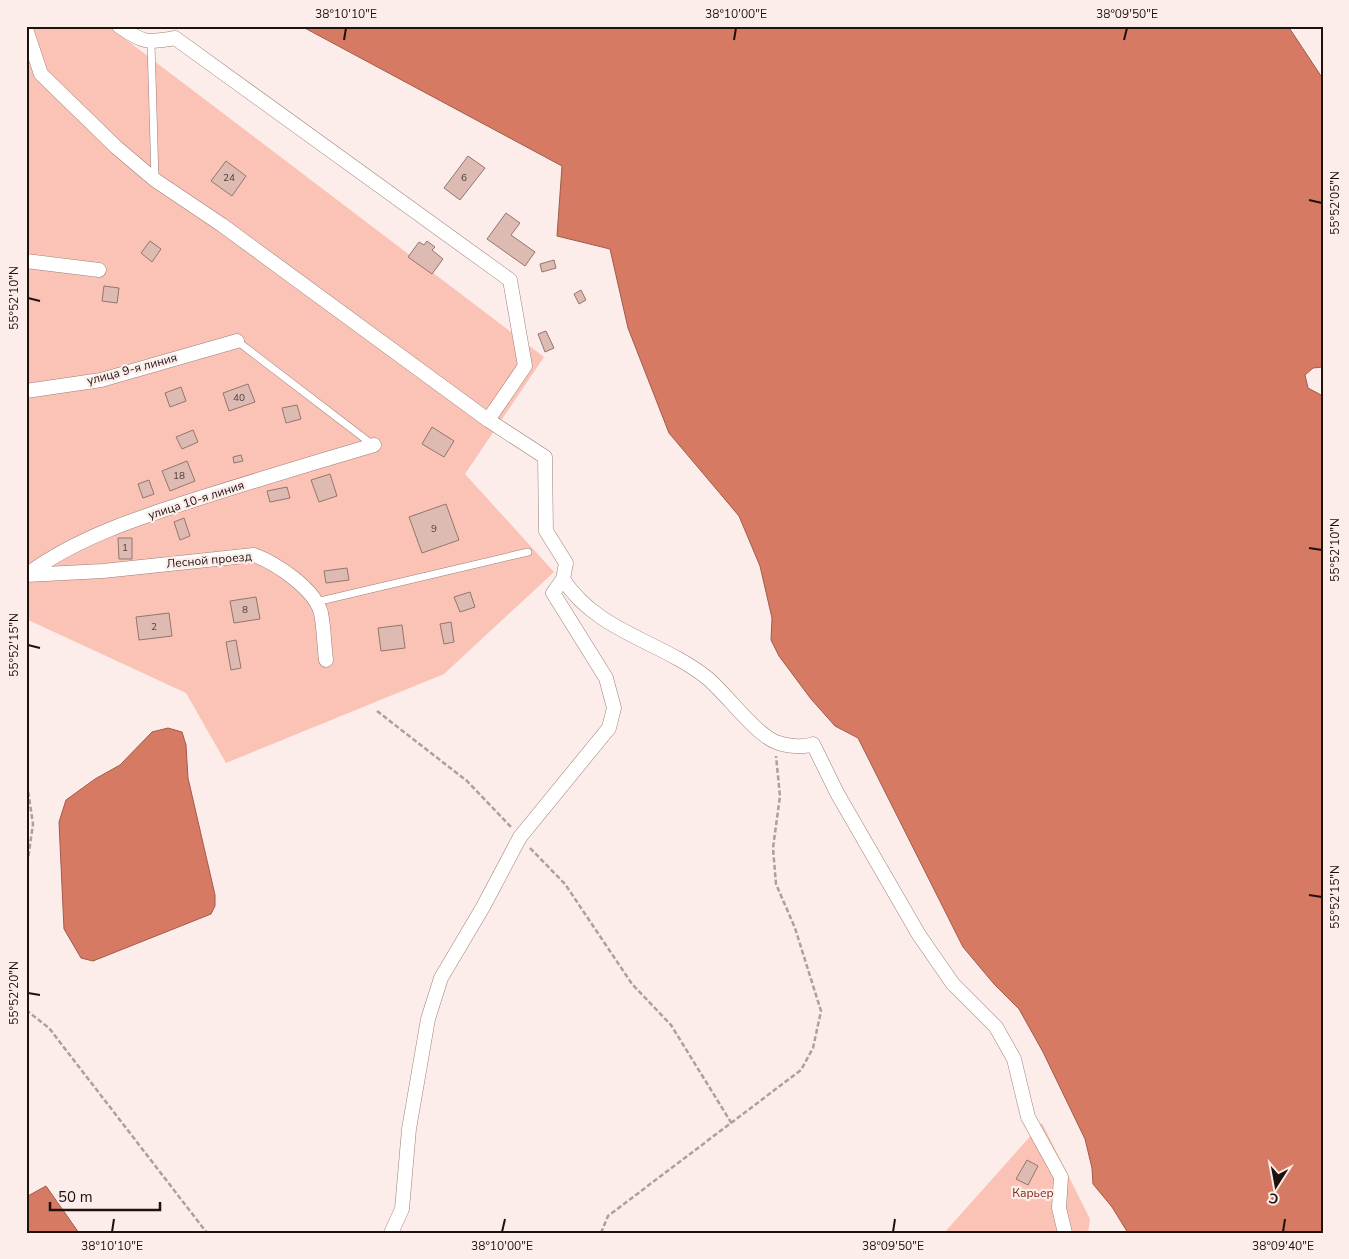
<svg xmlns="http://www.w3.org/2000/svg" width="1349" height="1259" viewBox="0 0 1349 1259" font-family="'Nunito Sans',sans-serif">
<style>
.green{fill:#fac3b5}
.water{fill:#d77a64;stroke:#a05b4a}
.building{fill:#ddbbb2;stroke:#94756d}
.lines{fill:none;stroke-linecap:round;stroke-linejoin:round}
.lane-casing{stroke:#9d7e76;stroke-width:8}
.street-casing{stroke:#9d7e76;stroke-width:15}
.path{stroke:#ad9f9c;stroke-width:2.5;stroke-dasharray:5 2.5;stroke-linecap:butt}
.lane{stroke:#fff;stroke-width:7}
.street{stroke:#fff;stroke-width:14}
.ticks{fill:none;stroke:#1e120f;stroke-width:2}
.labels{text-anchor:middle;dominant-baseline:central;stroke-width:4.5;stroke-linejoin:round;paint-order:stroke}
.number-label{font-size:10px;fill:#4e3c38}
.street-label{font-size:12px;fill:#1e120f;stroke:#fcedea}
.park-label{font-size:12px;fill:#7f2b17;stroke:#fcedea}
.neatline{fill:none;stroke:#1e120f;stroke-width:2}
.ticks-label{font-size:12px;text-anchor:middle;fill:#1e120f}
</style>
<rect width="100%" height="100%" fill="#fcedea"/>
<!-- green -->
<path class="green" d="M26,26H108L544,357L465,474L554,572L444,674L226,763L186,693L26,619Z
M1042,1123L1090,1219L1088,1233H944Z"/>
<!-- water -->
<path class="water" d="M301,26H1288L1323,79V367L1313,368L1305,375L1308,388L1323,396V1233H1128L1112,1207L1093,1184L1092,1168L1085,1139L1043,1052L1019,1009L994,984L963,947L858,738L835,726L811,699L779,656L771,640L772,618L760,566L739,516L669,433L628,328L610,249L557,236L562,166Z
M168,728L182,732L186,745L188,778L215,895V906L211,914L93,961L81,958L64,929L59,822L66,800L95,779L120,765L152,732Z
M46,1186L79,1233H26V1197Z"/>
<!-- building -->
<path class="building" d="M468,156L485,168L460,200L444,188Z
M226,161L246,176L232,196L211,181Z
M506,213L520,223L511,235L535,252L525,266L487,239Z
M150,241L161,249L152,262L141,253Z
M427,241L435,247L432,250L443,259L432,274L408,257L419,242L424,245Z
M554,260L556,268L542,272L540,264Z
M104,286L119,288L117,303L102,301Z
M581,290L586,300L579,304L574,294Z
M546,331L554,348L545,352L538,334Z
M248,384L255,402L229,411L223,393Z
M181,387L186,401L170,407L165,393Z
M297,405L301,419L286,423L282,408Z
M432,427L454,441L444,457L422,444Z
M193,430L198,442L182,449L176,437Z
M241,455L243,461L234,463L233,457Z
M187,461L195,481L170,491L162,471Z
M330,474L337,496L319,502L311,480Z
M149,480L154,494L143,498L138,484Z
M287,487L290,498L270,502L267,491Z
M446,504L459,540L422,553L409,517Z
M184,518L190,536L180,540L174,522Z
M118,538H132V559H119Z
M347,568L349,580L326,583L324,571Z
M470,592L475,607L460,612L454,597Z
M256,597L260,619L234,623L230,601Z
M169,613L172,636L139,640L136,617Z
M451,622L454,642L444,644L440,624Z
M402,625L405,648L381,651L378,628Z
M236,640L241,668L231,670L226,642Z
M1027,1160L1038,1166L1028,1185L1016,1179Z"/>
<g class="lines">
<!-- lane casing -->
<g class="lane-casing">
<path id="lane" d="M151,43L155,179
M237,341L373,445
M316,602L528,552"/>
</g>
<!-- street casing -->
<g class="street-casing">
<path id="street" d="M119,26C143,43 147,43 175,38L510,280L525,366L488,420L545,457L546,531L566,563L563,579L553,593L606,678L614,708L609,728L520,837L483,907L441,978L428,1019L409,1129L402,1209L391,1233
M26,29L41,74L116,147L155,180L222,225L488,420
M26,261L99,270
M26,391L101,380L237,341
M26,575C79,536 141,517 203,497C260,479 316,462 374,445
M26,575L103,571L254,555C276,563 315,589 321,613C324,628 324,644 326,660
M563,579C596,631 660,641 706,677C725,692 756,735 776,742C786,746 804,748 813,744L837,793L919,935L953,984L996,1027L1014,1059L1028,1117L1061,1177L1059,1208L1065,1233"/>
</g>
<!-- path -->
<path class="path" d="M377,711L467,781L511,827
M26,777L33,824L26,873
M530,848L565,884L632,984L671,1025L732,1124
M26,1010L49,1028L207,1233
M601,1233L608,1216L801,1070L813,1048L821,1011L795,928L776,884L773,848L780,796L776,756"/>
<!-- lane -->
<use href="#lane" class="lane"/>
<!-- street -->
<use href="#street" class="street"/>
</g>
<!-- ticks -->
<path class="ticks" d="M344,40L346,28M734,40L736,28M1124,40L1127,28M1309,200L1322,203M28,298L40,301M1309,548L1322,550M28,645L40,648M1309,895L1322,897M28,993L40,995M112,1232L114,1219M502,1232L505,1219M893,1232L895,1219M1283,1232L1285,1219"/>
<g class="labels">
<!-- number labels -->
<g class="number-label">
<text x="229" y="178">24</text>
<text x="464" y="178">6</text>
<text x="239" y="398">40</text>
<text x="179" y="476">18</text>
<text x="434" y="529">9</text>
<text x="125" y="548">1</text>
<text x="245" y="610">8</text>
<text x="154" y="627">2</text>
</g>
<!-- street labels -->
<g class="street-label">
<text transform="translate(132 369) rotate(-15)">улица 9-я линия</text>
<text transform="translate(196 500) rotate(-18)">улица 10-я линия</text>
<text transform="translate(209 560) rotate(-5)">Лесной проезд</text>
</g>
<!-- park labels -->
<g class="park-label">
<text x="1033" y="1193">Карьер</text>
</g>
</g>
<!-- border -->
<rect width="1349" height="1259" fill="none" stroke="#fcedea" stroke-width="55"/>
<!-- north arrow -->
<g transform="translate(1276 1186) rotate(191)" stroke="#fcedea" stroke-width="4" paint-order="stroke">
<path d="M0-4L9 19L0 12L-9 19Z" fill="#1e120f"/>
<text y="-8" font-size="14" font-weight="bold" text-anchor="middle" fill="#1e120f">С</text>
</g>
<!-- scale -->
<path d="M50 1202v8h110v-8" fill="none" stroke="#1e120f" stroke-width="2.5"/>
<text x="58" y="1202" font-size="15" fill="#1e120f" stroke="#fcedea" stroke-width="4" paint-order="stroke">50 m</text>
<rect x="28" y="28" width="1294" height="1204" class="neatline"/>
<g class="ticks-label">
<text x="346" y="18">38°10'10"E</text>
<text x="736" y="18">38°10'00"E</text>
<text x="1127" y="18">38°09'50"E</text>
<text transform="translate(1335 203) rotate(-90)" y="4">55°52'05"N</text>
<text transform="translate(14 298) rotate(-90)" y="4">55°52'10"N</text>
<text transform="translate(1335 550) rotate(-90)" y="4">55°52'10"N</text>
<text transform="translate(14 645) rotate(-90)" y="4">55°52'15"N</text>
<text transform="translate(1335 897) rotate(-90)" y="4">55°52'15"N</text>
<text transform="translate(14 993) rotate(-90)" y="4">55°52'20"N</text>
<text x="112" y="1250">38°10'10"E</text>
<text x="502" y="1250">38°10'00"E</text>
<text x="893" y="1250">38°09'50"E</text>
<text x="1283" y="1250">38°09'40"E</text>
</g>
</svg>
